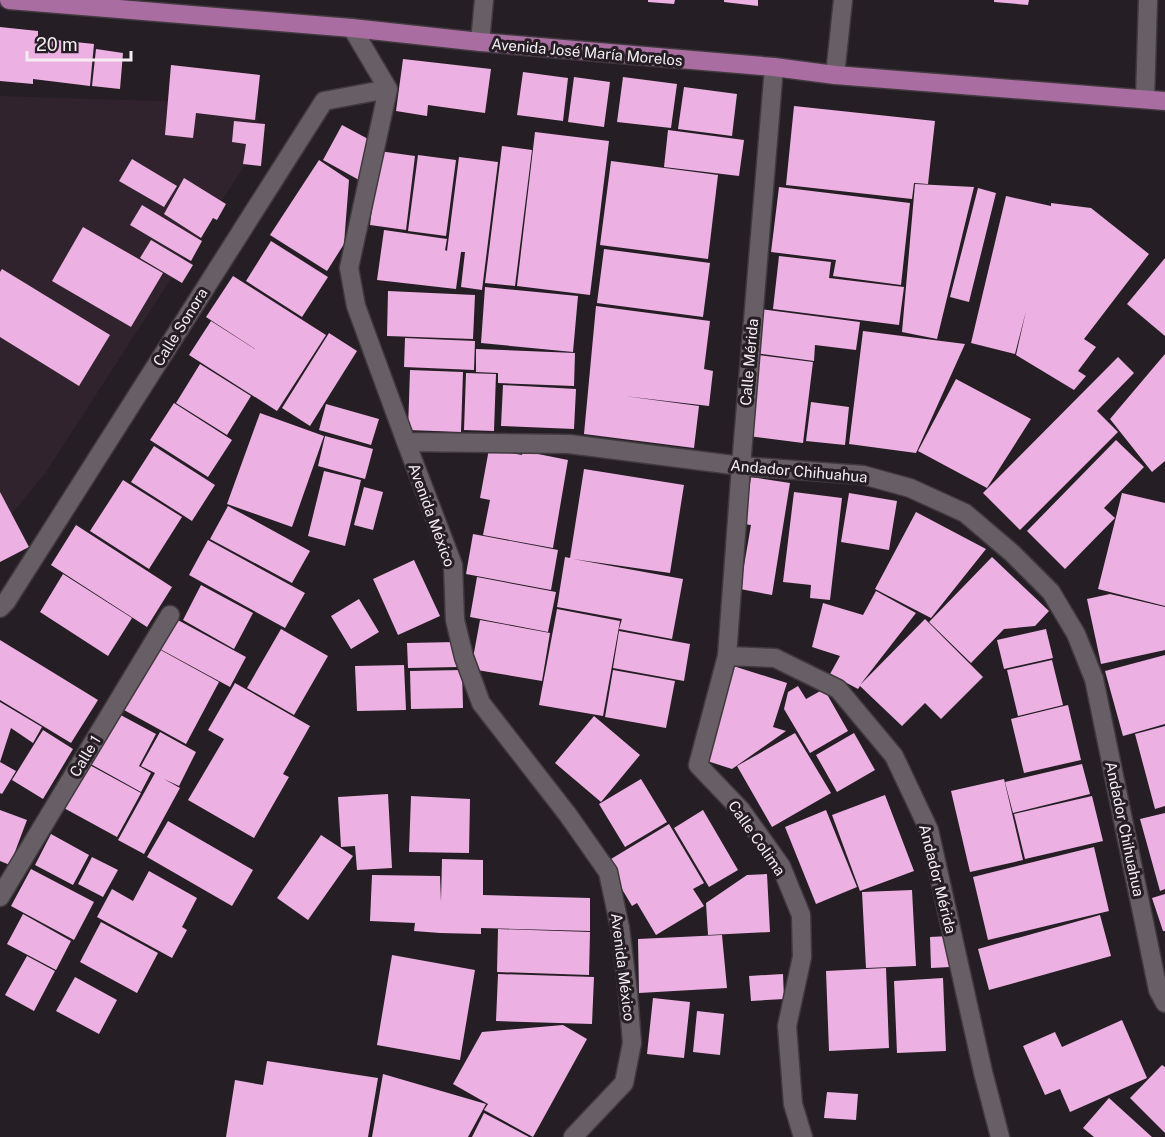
<svg xmlns="http://www.w3.org/2000/svg" width="1165" height="1137" viewBox="0 0 1165 1137" font-family="'Public Sans',sans-serif">
<style>
.built{fill:#30232d}
.building{fill:#ecb1e2}
.lines{fill:none;stroke-linecap:round;stroke-linejoin:round}
.minor-casing{stroke:#403a3f;stroke-width:21}
.major-casing{stroke:#403a3f;stroke-width:21}
.minor{stroke:#685f66;stroke-width:18}
.major{stroke:#aa6da1;stroke-width:18}
.labels{text-anchor:middle;dominant-baseline:central;stroke-width:6;stroke-linejoin:round;paint-order:stroke}
.street-label{font-size:15px;fill:#f3edf1;stroke:#251e24}
</style>
<rect width="100%" height="100%" fill="#251e24"/>
<!-- built -->
<path class="built" d="M0,96L252,104L263,137L44,475L0,528Z"/>
<!-- building -->
<path class="building" d="M648,0H675L674,4L648,2Z
M724,0H758V6L724,2Z
M994,0H1029L1028,5L994,2Z
M0,27L38,31V38L94,44L90,86L33,79V84L0,81Z
M96,49L123,53L120,89L92,86Z
M403,59L491,69L485,113L428,105L427,116L396,111Z
M171,65L260,75L255,120L196,113L193,138L165,135Z
M523,72L568,78L563,121L517,115Z
M574,77L610,82L604,127L568,122Z
M623,77L677,84L671,128L617,122Z
M684,87L737,94L732,136L678,129Z
M794,106L935,121L928,184L914,183L912,199L786,185Z
M234,121L265,124L261,166L243,164L246,144L232,142Z
M342,125L370,140L359,180L323,160Z
M668,130L744,140L739,176L664,167Z
M535,132L609,141L590,295L517,286Z
M502,146L532,150L515,286L485,283Z
M379,151L415,156L406,230L370,225Z
M418,155L456,160L446,236L408,231Z
M459,157L498,162L482,290L461,287L465,252H461L456,289L377,280L384,230L447,239L445,250L447,251Z
M132,159L177,186L164,207L119,181Z
M319,160L349,180L344,244L327,271L270,235Z
M611,161L718,175L708,259L600,245Z
M184,178L226,204L217,220L213,218L201,238L164,214Z
M915,184L974,187L937,339L902,332Z
M779,187L910,203L901,285L833,276L836,260L771,252Z
M978,188L996,193L969,302L950,297Z
M1006,196L1051,206V203L1091,208L1149,254L1084,339L1096,347L1078,371L1086,376L1074,390L1016,355L1026,311L1015,354L971,343Z
M142,205L202,241L191,261L130,225Z
M83,227L163,273L131,327L52,281Z
M151,240L193,265L182,283L140,258Z
M271,241L328,277L302,317L246,281Z
M604,249L710,263L703,317L597,303Z
M779,256L831,262L829,278L904,287L899,325L773,309Z
M1165,258V336L1127,304Z
M2,269L110,335L79,386L0,337V272Z
M233,276L326,335L277,411L189,355L211,321L266,356L206,317Z
M485,287L578,296L573,352L481,343Z
M388,291L475,295L473,339L387,336Z
M596,306L710,321L704,369L713,371L709,406L624,396L699,406L694,448L584,434Z
M760,309L860,322L856,350L815,345L814,361L755,353Z
M863,331L965,344L916,453L849,444Z
M329,333L357,351L310,426L282,408Z
M405,338L475,341L474,370L404,367Z
M476,349L575,353L574,386L498,383V373L476,372Z
M1165,354V461L1152,472L1110,419Z
M758,355L813,362L803,443L748,436Z
M1118,357L1134,373L1097,411L1118,432L1020,530L983,493Z
M200,364L251,396L227,435L176,403Z
M410,370L463,372L461,432L408,430Z
M466,373L496,374L494,431L464,430Z
M956,379L1031,419L987,488L918,451Z
M503,385L576,389L574,429L501,426Z
M811,402L849,407L845,445L806,441Z
M174,403L232,440L208,477L150,440Z
M326,404L379,419L371,445L319,430Z
M260,413L324,436L292,527L227,504Z
M325,436L373,449L365,479L318,466Z
M1116,440L1144,467L1104,508L1115,518L1065,569L1027,531Z
M154,446L215,485L192,521L131,482Z
M489,449L522,455L523,451L568,460L553,548L483,535L490,500L480,498Z
M584,469L684,485L670,573L573,559L683,579L672,639L619,629L622,619L557,607L565,557L570,558Z
M324,471L361,480L345,546L308,536Z
M751,477L790,483L772,595L740,589L751,525L744,524Z
M123,480L182,517L149,569L90,531Z
M364,487L383,492L373,530L354,525Z
M0,492L29,547L0,562Z
M794,492L842,498L830,600L810,598L811,585L783,582Z
M849,493L897,501L889,550L841,542Z
M1122,493L1165,503V606L1098,589Z
M228,506L310,551L292,583L210,539Z
M916,512L986,549L931,618L875,589Z
M76,525L172,587L147,627L51,565Z
M473,534L558,550L551,590L466,574Z
M208,540L305,593L285,628L189,575Z
M992,557L1049,611L1035,626L1004,629L971,663L929,622Z
M414,560L440,616L398,635L373,579Z
M63,574L132,618L108,656L40,612Z
M477,577L556,592L548,632L470,617Z
M201,585L253,613L234,649L183,620Z
M876,591L916,613L860,685L925,619L983,677L941,719L925,703L902,726L860,686L858,689L830,674L840,656L812,647L823,603L863,615Z
M1110,594L1165,607V650L1101,664L1087,599Z
M359,599L379,632L351,649L331,616Z
M557,609L620,621L603,716L539,705Z
M176,619L246,657L230,687L160,649Z
M480,620L550,633L542,681L471,669Z
M281,629L328,656L294,715L247,688Z
M1046,629L1053,658L1004,669L997,640Z
M619,631L690,644L684,681L613,668Z
M0,640L98,700L71,743L0,700Z
M456,642L457,667L408,668L407,643Z
M157,648L219,682L186,744L124,710Z
M1165,655V724L1123,736L1105,671Z
M1052,660L1063,705L1018,716L1007,670Z
M404,665L406,710L357,711L355,666Z
M730,665L787,683L773,727L786,731L732,769L701,759Z
M462,670L463,708L411,709L410,671Z
M613,670L675,681L666,728L605,717Z
M235,683L310,726L283,774L289,777L254,838L188,800L224,739L208,730Z
M798,686L806,699L824,689L848,731L810,753L784,709L788,692Z
M0,702L42,727L33,743L11,728L0,762Z
M1068,705L1081,760L1024,773L1011,719Z
M115,712L156,734L139,766L151,773L141,792L87,762Z
M594,716L640,755L601,802L555,763Z
M1165,726V806L1155,809L1135,734Z
M43,730L73,749L43,799L12,780Z
M160,732L196,752L179,786L164,779L180,788L144,854L118,840L155,773L141,766Z
M795,733L831,793L772,827L737,766Z
M854,733L875,770L837,792L816,755Z
M0,762L16,771L2,794L0,793Z
M86,763L141,793L117,837L62,807Z
M1082,764L1090,794L1013,813L1005,782Z
M641,779L667,822L625,847L599,804Z
M1004,779L1023,860L970,872L951,791Z
M388,794L392,868L357,870L355,846L341,847L338,797Z
M885,795L914,871L860,891L832,815Z
M411,796L470,799L469,853L409,852Z
M1092,796L1103,841L1025,859L1014,814Z
M0,810L27,820L10,865L0,861Z
M703,810L738,870L709,887L674,828Z
M826,810L857,887L816,904L785,827Z
M1165,813V889L1160,891L1140,819Z
M168,821L253,870L232,906L147,857Z
M669,824L704,883L693,889L704,906L656,935L637,903L632,906L606,862Z
M51,834L89,855L73,885L35,865Z
M321,835L353,856L308,920L277,898Z
M1094,847L1109,911L988,940L973,877Z
M92,857L118,870L103,897L78,884Z
M442,859L483,860V895L590,898V931L481,928V934L440,933L414,931L415,923L370,921L372,875L440,876L441,902Z
M31,869L94,902L74,940L11,906Z
M149,871L197,898L182,927L187,930L172,958L97,917L112,889L133,901Z
M767,874L770,932L708,935L706,903L747,875Z
M912,890L916,966L866,968L862,892Z
M1165,894V931H1163L1152,898Z
M23,914L71,941L56,970L7,944Z
M1100,915L1111,956L989,990L978,949Z
M101,922L158,953L137,993L80,962Z
M498,929L590,932L589,975L497,972Z
M722,935L727,988L639,993L638,939Z
M949,936L950,967L931,968L930,937Z
M392,955L475,970L460,1060L377,1045Z
M27,956L55,971L34,1011L5,995Z
M886,968L889,1048L829,1051L826,971Z
M498,974L594,977L592,1024L496,1021Z
M783,974L784,999L751,1001L749,976Z
M75,977L117,1000L99,1034L56,1011Z
M943,978L946,1051L897,1053L894,981Z
M653,998L690,1002L684,1058L647,1054Z
M697,1011L724,1014L720,1055L693,1052Z
M1122,1020L1147,1078L1070,1112L1060,1089L1045,1095L1023,1046L1055,1032L1062,1047Z
M563,1025L587,1039L533,1137L484,1110L488,1104L453,1084L482,1032Z
M267,1061L378,1078L368,1137H226L235,1080L263,1085Z
M1162,1065L1165,1067V1133L1130,1098Z
M383,1074L486,1104L468,1137H372Z
M827,1092L858,1094L856,1120L824,1118Z
M1109,1098L1152,1137H1094L1083,1128Z
M484,1113L529,1137H472Z"/>
<g class="lines">
<!-- minor casing -->
<g class="minor-casing">
<path id="minor" d="M352,28L388,89L349,268L356,306L406,442L453,565L455,620L464,657L481,703L568,815L608,872L620,928L628,993L632,1043L624,1083L573,1137
M480,42L484,0
M774,67L741,466L727,656L698,765L741,810L781,866L801,915L802,957L787,1026L793,1104L803,1137
M835,75L843,0
M1145,99L1148,0
M406,442L569,444L741,466L863,475L910,488L965,513L1012,553L1051,592L1076,634L1094,679L1158,990L1165,1003
M0,608L6,602L324,101L388,89
M727,656L775,658L838,689L894,756L929,830L983,1072L1000,1137
M0,897L170,615"/>
</g>
<!-- major casing -->
<g class="major-casing">
<path id="major" d="M9,0L352,28L480,42L774,67L835,75L1165,101"/>
</g>
<!-- minor -->
<use href="#minor" class="minor"/>
<!-- major -->
<use href="#major" class="major"/>
</g>
<g class="labels">
<!-- street labels -->
<g class="street-label">
<text transform="translate(587 52) rotate(5)">Avenida José María Morelos</text>
<text transform="translate(180 327) rotate(-58)">Calle Sonora</text>
<text transform="translate(749 362) rotate(-85)">Calle Mérida</text>
<text transform="translate(799 471) rotate(5)">Andador Chihuahua</text>
<text transform="translate(432 515) rotate(70)">Avenida México</text>
<text transform="translate(85 756) rotate(-59)">Calle 1</text>
<text transform="translate(1125 829) rotate(78)">Andador Chihuahua</text>
<text transform="translate(757 838) rotate(55)">Calle Colima</text>
<text transform="translate(938 879) rotate(76)">Andador Mérida</text>
<text transform="translate(623 967) rotate(83)">Avenida México</text>
</g>
</g>
<!-- scale -->
<path d="M27 51v9h104v-9" fill="none" stroke="#f3edf1" stroke-width="3"/>
<text x="36" y="51" font-size="18" fill="#f3edf1" stroke="#251e24" stroke-width="4.5" paint-order="stroke">20 m</text>
</svg>
